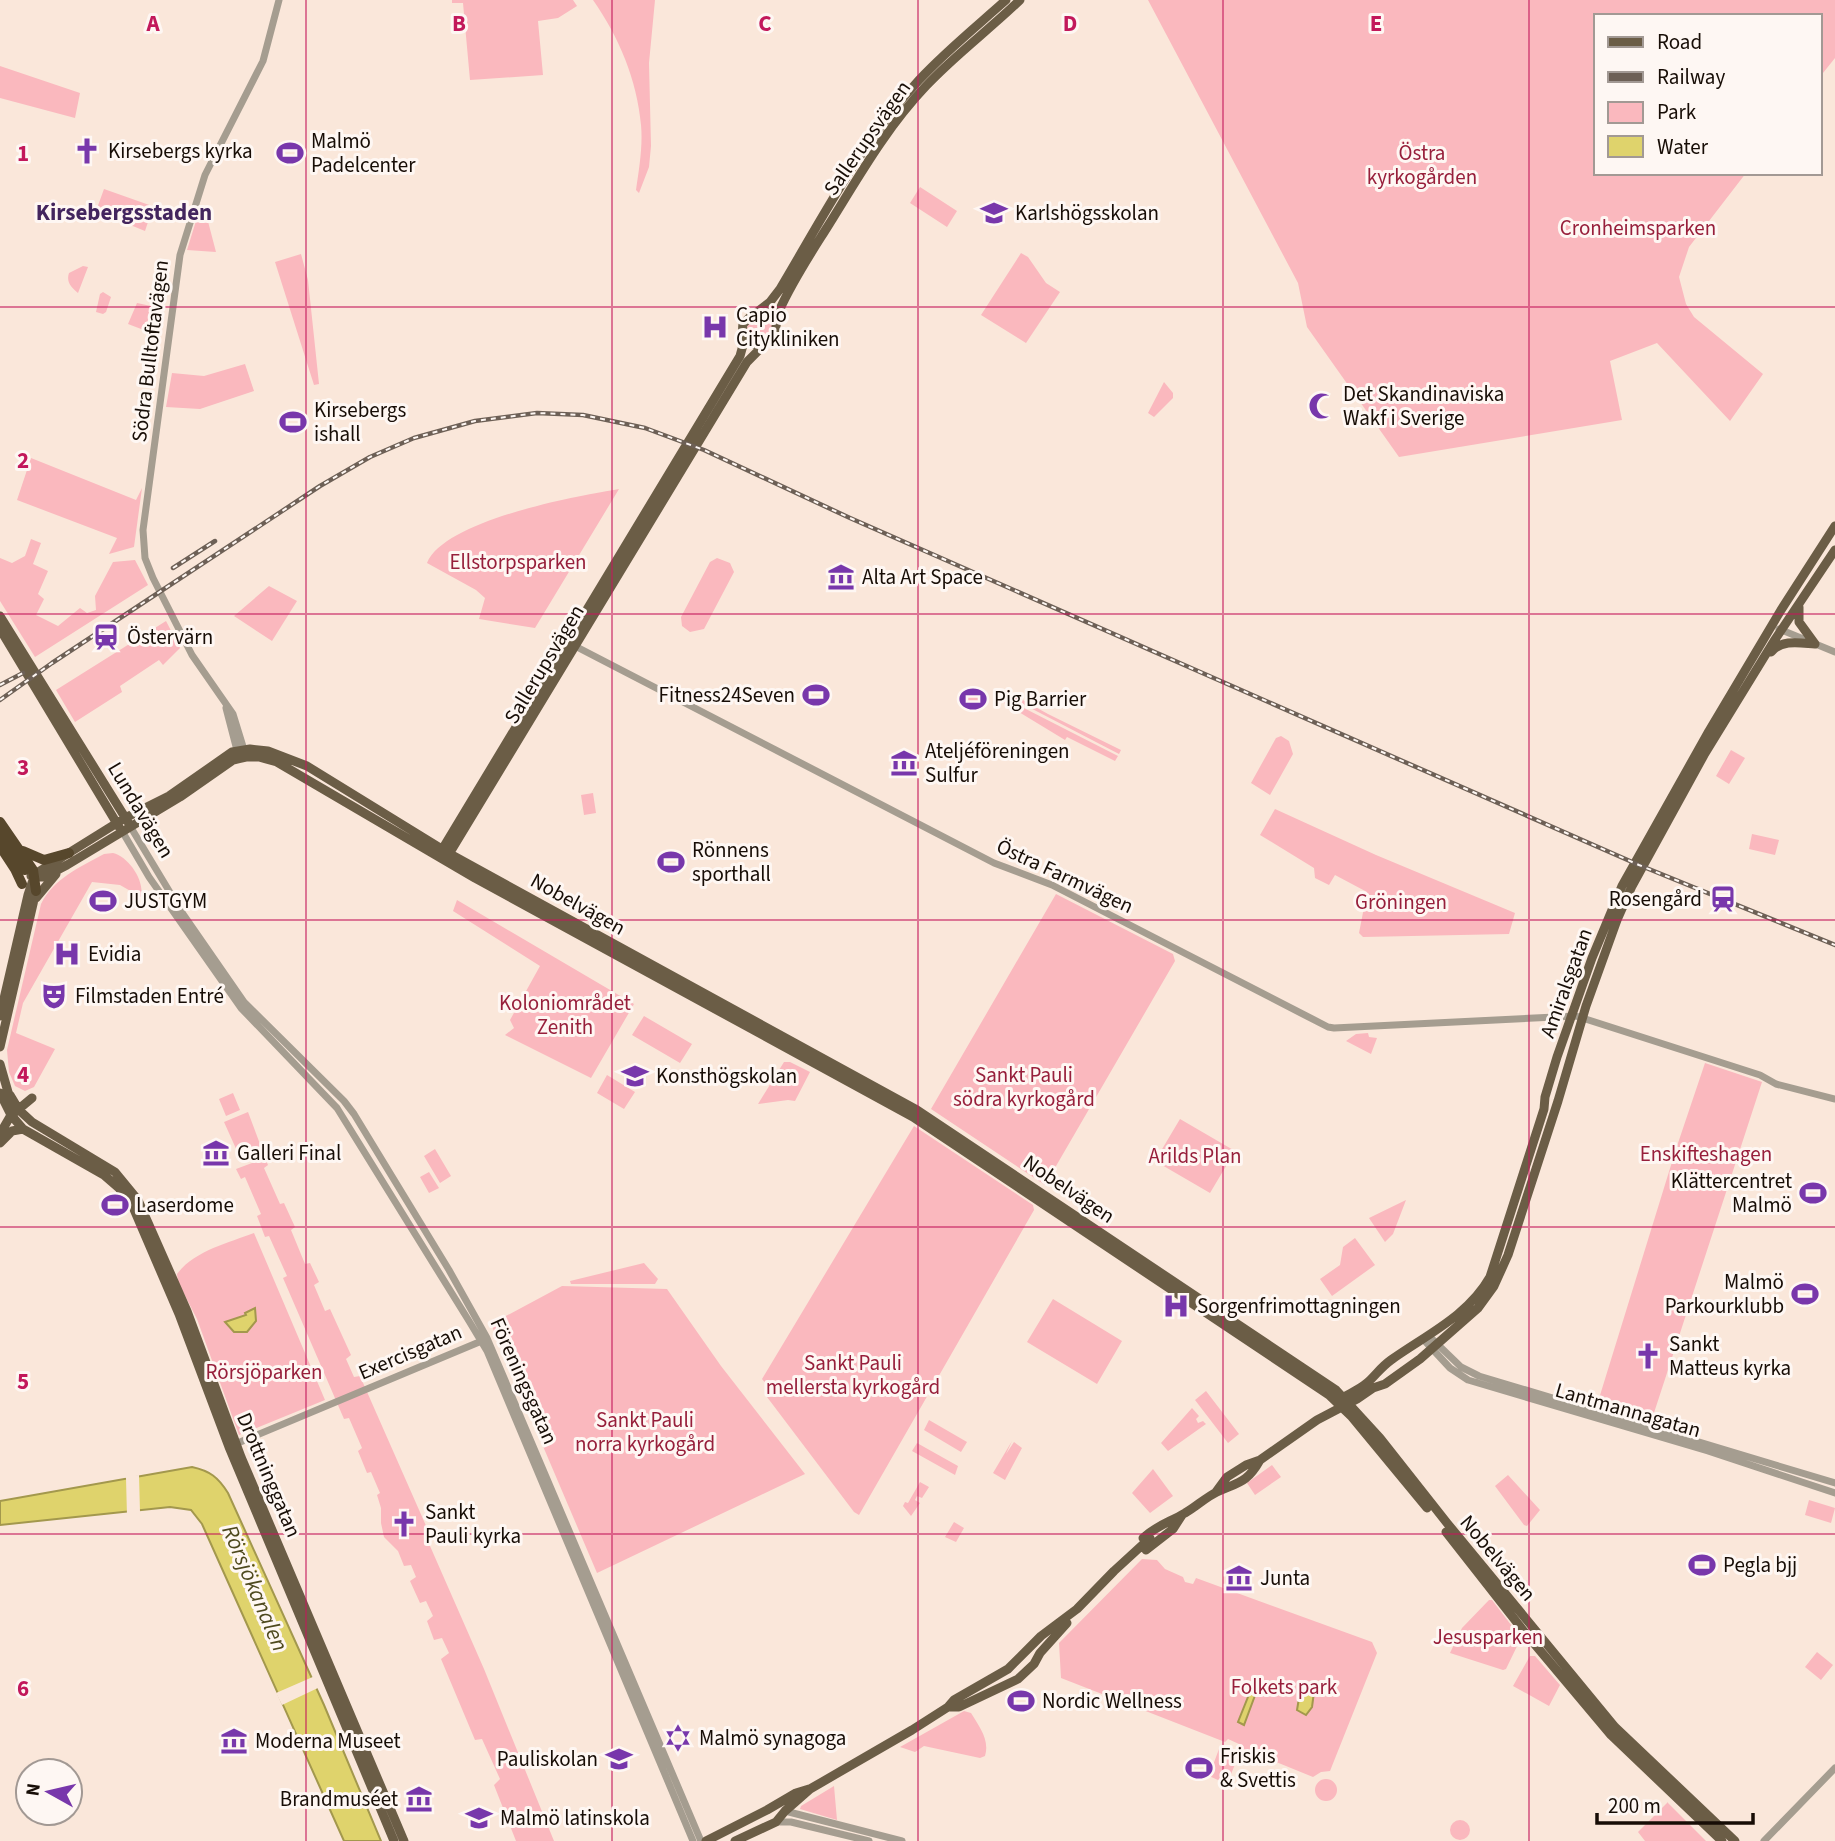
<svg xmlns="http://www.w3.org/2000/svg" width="1835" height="1841" viewBox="0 0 1835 1841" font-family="'Source Sans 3',sans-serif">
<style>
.green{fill:#fab8be}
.water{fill:#dfd36c;stroke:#a3984d;stroke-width:2}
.pier{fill:#fae7da}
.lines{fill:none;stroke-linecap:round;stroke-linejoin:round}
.minor{stroke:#a59d90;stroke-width:7}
.major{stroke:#6b5d46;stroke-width:9}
.highway{stroke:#57472c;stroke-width:10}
.rail-casing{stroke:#6d6056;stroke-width:4.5}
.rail{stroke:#fef7f3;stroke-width:2;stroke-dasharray:5;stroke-linecap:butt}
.grid{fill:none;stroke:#c2185b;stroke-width:2;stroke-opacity:0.55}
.labels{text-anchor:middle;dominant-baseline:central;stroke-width:6;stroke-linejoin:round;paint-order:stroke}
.street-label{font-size:21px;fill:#170d06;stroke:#fef7f3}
.poi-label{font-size:21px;fill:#170d06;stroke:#fef7f3;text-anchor:start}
.park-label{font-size:21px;fill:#971f3b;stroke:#fef7f3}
.neighbourhood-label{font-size:23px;font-weight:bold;fill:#43255e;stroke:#fef7f3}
.water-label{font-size:23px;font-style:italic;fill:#4e491e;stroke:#fef7f3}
.grid-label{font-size:23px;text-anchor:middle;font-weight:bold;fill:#c2185b;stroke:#fef7f3;stroke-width:6;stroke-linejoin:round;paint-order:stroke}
</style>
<rect width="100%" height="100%" fill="#fae7da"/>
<!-- green -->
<path class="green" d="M452,0H573L577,6L558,18L538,21L543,75L470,80L463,3H452Z
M593,0H655L649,63L651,146L649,167L639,193L636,190C639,169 643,146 641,125C637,80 619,37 593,0Z
M1148,0H1835V58L1819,78V16H1595V173H1746L1689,247L1679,277L1686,304L1694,317L1763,374L1730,421L1657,343L1610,361L1622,420L1399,457L1307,327L1298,283Z
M0,66L80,93L75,118L0,98Z
M920,187L957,211L947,227L910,203Z
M104,189L186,218L185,222L158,212L155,221L149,219L145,231L96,211Z
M200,208L205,210L216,252L187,250Z
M1021,253L1028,257L1046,283L1060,292L1026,343L981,315Z
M301,254L308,280L319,384L314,385L275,262Z
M83,266L88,267L78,293C71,287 66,282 69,273Z
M103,292L111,297L106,312L103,314L96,312L100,294Z
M137,303L151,306L149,332L128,324Z
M747 329a13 13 0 1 1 26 0a13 13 0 1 1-26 0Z
M245,364L254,391L200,409L166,407L172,373L204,376Z
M1164,382L1173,393V398L1154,417L1148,413Z
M31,458L136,500L142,488L134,547L109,554L117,538L17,500Z
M619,489L535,628L479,619L485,598L476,590L427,563C445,520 576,496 619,489Z
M31,539L41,543L33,564L48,571L38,594L44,599L36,615L58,626L80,608L87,613L96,610L95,596L113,562L135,560L148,585L35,657L0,601V558L12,563L25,556Z
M717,558L730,563L734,572L704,629L690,632L682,626L681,617L710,562Z
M269,586L297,601L272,641L234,616Z
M166,621L180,648L163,665L159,660L120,686L122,692L75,722L56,690Z
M973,689L983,695L974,710L964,704Z
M1005,690L1048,714L1121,750L1119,754L1015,700L1003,692Z
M1002,695L1012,702L1118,756L1115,761L1067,737L1065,740L999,700Z
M1281,736L1289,741L1293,754L1270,795L1251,783L1276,738Z
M1731,750L1745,758L1729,784L1716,776Z
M593,793L596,813L584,815L581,795Z
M1275,809L1376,855L1515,913L1509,934L1363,937L1359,933L1367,892L1335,875L1329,885L1315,878L1314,868L1260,835Z
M1752,834L1779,840L1775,855L1749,849Z
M113,853C129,857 145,881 141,897L120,885L92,882L23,1003L16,1033L55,1049L34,1087L25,1091L15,1086L9,1072L7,1050L41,904C54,878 79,868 104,854Z
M1056,894L1173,954L1175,961L1045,1185L931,1109Z
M457,900L634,1004L591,1078L505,1035L514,1028L510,1020L540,966L453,911Z
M644,1016L692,1044L680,1063L632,1035Z
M1368,1033L1369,1037L1377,1038L1371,1054L1346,1041L1356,1034Z
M784,1062H790L810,1072L795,1101L788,1100L758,1104Z
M1705,1063L1762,1082L1651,1422L1597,1405L1676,1149Z
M607,1075L635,1092L624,1109L597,1093Z
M233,1093L240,1110L226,1116L219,1099Z
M248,1112L263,1152L242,1162L224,1122Z
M1180,1119L1235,1151L1210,1193L1155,1161Z
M914,1126L1033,1205L1034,1210L859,1515L854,1512L767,1397V1385L762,1379Z
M435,1149L451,1176L440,1183L424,1156Z
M265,1158L268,1165L264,1168L280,1204L284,1203L295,1227L291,1230L305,1264L310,1263L319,1282L314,1285L325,1311L330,1309L351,1355L346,1359L354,1377L360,1376L427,1528L430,1546L484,1669L554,1841H516L494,1785L500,1779L482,1739L475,1740L441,1659L449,1653L442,1638L434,1640L427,1621L433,1616L426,1601L420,1603L410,1581L416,1577L411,1565L404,1566L398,1551L384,1537L381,1523V1508L377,1495L380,1493L371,1472L367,1473L358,1451L362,1448L349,1418L344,1419L283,1278L287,1276L269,1236L265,1237L257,1216L261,1214L245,1177L241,1179L236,1169Z
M429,1172L439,1188L429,1193L420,1177Z
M1406,1200L1393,1234L1385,1242L1369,1218Z
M254,1233L325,1400L239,1435L197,1319L178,1282L177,1274C194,1251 228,1243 254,1233Z
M1355,1238L1375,1265L1332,1296L1320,1279L1340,1265L1343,1247Z
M644,1263L658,1279L655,1284H571L570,1281Z
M562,1286L667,1289L721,1366L805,1474L597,1573L491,1324Z
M1053,1299L1122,1341L1097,1384L1027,1342Z
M1206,1391L1239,1434L1228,1443L1195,1400Z
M1192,1408L1199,1416L1196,1419L1198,1423L1203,1421L1206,1424L1168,1451L1161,1443Z
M929,1420L967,1442L961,1452L924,1430Z
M1012,1441L1006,1454L1014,1442L1022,1448L1005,1480L993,1473Z
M917,1443L958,1466L955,1475L912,1451Z
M1272,1465L1281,1477L1255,1495L1247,1483Z
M1153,1469L1173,1496L1150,1513L1132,1493Z
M1508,1475L1540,1510L1527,1526L1524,1525L1495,1486Z
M920,1482L929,1487L922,1498L917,1496L915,1500L920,1503L911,1516L903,1506L905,1502L908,1503Z
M1809,1500L1835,1508L1831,1523L1805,1515Z
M954,1522L964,1528L956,1542L945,1537Z
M1142,1559L1157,1560L1165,1569L1183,1577L1185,1582L1193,1584L1196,1578L1372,1642L1377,1653L1330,1771L1321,1772L1313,1777L1239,1747V1744L1228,1739L1225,1742L1061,1678L1059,1643Z
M1489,1600H1492L1521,1638L1506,1669L1503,1670L1450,1653L1462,1628Z
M1817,1652L1833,1665L1821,1680L1805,1667Z
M1530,1656H1535L1560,1685L1549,1706L1513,1686Z
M964,1711L971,1713C979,1726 990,1740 985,1756L980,1758L924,1746L915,1752L900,1747Z
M1219,1749L1238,1757L1227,1784L1209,1776Z
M1315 1790a11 11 0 1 1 22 0a11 11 0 1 1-22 0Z
M834,1786L837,1820L800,1809L801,1806Z
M1668,1802V1803L1706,1841H1645L1638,1832Z
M1450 1830a10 10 0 1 1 20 0a10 10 0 1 1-20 0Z"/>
<!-- water -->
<path class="water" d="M255,1308L256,1321L247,1332H234L225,1322L246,1315L245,1313Z
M192,1467C210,1471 218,1477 228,1493L324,1705L381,1841H344L202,1524L191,1510L170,1507L0,1525V1501Z
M1252,1687L1257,1690L1244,1725L1238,1722Z
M1305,1688L1314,1692L1312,1707L1306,1715L1297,1710L1300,1692Z"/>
<!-- pier -->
<path class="pier" d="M139,1475L140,1512L127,1516L126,1478L124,1476Z
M315,1676L320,1687L282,1705L276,1693Z"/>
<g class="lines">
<!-- minor -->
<path class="minor" d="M1779,629L1835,652
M571,644L994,863L1052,885L1328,1027L1334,1028L1576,1016L1760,1075L1776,1084L1835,1099
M226,708L238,754
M245,753L233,714L192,655L153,578L145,558L143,530L180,255L205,175L263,61L279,0
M130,826L183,914L244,1002L344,1101L354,1114L449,1270L487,1338L701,1841
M122,831L149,877L241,1008L337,1108L469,1321L487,1351L693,1841
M1429,1336L1461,1367L1479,1376L1835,1483
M1424,1340L1450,1368L1468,1380L1708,1451L1835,1493
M233,1445L484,1340
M785,1811L902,1841
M776,1822H791L869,1841
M1764,1841L1835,1768"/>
<!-- major -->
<path class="major" d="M757,312L770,302L780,289C823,217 862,141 919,80C946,51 977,26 1006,0
M774,321L767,314H753L743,324C741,336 747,344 760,346C781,342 773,323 780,309C793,280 811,253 828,226C858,178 886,128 926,86C955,55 989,30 1020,0
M1799,607V622L1815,644
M0,616L128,822
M0,629L119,827
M1771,652C1782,639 1800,643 1815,644
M440,853L740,356L745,338
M446,859L747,362L764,345
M31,876L44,877L67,865L180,797L233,760L246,757H259L277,762L475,878L913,1117L1329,1395L1351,1416L1427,1508
M36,898L56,874
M0,1016L28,895L35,874L125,818L169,796L232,752L250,749L268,751L307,766L450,854L917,1110L1336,1390L1380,1438L1447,1523L1615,1727L1735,1841
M0,1047L36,891
M0,1064L12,1106L11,1115L0,1134
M0,1093L11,1115L23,1129L104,1175L119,1188L133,1207L179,1314L229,1447L394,1841
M10,1095L19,1110L32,1122L115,1172L138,1200L187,1311L241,1457L404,1841
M14,1113L32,1098
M0,1143L12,1131L23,1129
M1339,1400C1348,1394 1359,1390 1367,1383C1376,1375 1380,1368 1391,1360C1426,1335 1468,1316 1490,1277L1544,1109L1545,1097L1557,1057L1592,958L1622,886L1709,731L1781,610L1835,526
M1216,1492L1227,1477L1246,1465L1260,1460L1317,1420L1357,1399L1373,1388L1385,1384L1420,1359L1478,1308L1494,1286L1508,1255L1558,1101L1586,1006L1617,920L1632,886L1704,755L1774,641L1835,550
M1446,1532L1526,1634L1611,1735L1722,1841
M1143,1538C1157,1525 1170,1522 1185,1513C1196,1507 1206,1497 1217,1492C1239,1482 1247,1483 1260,1460
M1146,1550L1173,1529L1182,1515
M948,1707H959L1018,1679L1034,1664L1040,1653L1067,1623
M706,1841L767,1810L796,1793L809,1789
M735,1841L776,1822L785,1811L810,1789L912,1730L948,1707L954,1700L1008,1669L1041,1636L1077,1609L1114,1571L1150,1538"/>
<!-- highway -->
<path class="highway" d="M0,822L33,870L36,891
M0,835L25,870
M0,846L15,869L22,884
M23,851L44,860L69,853"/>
<!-- rail casing -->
<g class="rail-casing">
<path id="rail" d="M173,568L215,541
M0,685L23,673
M0,700L52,663L320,486L370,457L414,438L475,421L537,413L583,415L645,428L704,450L850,518L1639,865L1835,945"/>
</g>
<!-- rail -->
<use href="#rail" class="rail"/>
</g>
<!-- grid -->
<path class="grid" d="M306,0V1841M612,0V1841M918,0V1841M1223,0V1841M1529,0V1841M0,307H1835M0,614H1835M0,920H1835M0,1227H1835M0,1534H1835"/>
<!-- icons -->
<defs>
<g id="church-bare" transform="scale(2.1)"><path d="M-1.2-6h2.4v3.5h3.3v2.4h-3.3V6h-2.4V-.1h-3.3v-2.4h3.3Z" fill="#7837ab" stroke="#fef7f3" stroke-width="2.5" paint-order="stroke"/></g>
<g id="stadium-bare" transform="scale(2.1)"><path d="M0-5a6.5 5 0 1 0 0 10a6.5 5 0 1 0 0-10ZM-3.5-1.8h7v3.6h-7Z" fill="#7837ab" stroke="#fef7f3" stroke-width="2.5" paint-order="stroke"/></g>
<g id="school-bare" transform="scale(2.1)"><path d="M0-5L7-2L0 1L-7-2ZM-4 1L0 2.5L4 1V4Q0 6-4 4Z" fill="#7837ab" stroke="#fef7f3" stroke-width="2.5" paint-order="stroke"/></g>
<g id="hospital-bare" transform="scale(2.1)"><path d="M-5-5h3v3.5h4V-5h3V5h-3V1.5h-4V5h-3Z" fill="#7837ab" stroke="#fef7f3" stroke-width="2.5" paint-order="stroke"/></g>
<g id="mosque-bare" transform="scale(2.1)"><path d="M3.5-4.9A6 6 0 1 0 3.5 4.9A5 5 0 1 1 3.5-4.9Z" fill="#7837ab" stroke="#fef7f3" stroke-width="2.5" paint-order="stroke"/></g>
<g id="museum-bare" transform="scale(2.1)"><path d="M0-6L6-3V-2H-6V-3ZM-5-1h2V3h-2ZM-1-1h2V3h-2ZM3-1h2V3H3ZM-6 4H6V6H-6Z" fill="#7837ab" stroke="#fef7f3" stroke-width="2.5" paint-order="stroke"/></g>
<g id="station-bare" transform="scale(2.1)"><path d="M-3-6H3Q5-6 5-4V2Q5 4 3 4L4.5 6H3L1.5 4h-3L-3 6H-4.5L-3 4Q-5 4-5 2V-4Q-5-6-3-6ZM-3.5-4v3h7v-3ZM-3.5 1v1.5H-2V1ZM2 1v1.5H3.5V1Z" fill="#7837ab" stroke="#fef7f3" stroke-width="2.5" paint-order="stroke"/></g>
<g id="theatre-bare" transform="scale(2.1)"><path d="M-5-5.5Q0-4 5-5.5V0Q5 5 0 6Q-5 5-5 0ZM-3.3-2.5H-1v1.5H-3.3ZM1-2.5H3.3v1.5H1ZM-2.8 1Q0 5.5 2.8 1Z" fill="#7837ab" stroke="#fef7f3" stroke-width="2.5" paint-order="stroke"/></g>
<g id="university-bare" transform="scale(2.1)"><path d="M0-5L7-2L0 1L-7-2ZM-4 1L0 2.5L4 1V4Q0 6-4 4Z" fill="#7837ab" stroke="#fef7f3" stroke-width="2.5" paint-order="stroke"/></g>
<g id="synagogue-bare" transform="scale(2.1)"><path d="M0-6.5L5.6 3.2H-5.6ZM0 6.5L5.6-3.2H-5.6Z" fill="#7837ab" stroke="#fef7f3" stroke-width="2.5" paint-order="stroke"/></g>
</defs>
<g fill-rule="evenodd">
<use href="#church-bare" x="87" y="151"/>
<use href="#stadium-bare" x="290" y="153"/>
<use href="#school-bare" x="994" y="213"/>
<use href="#hospital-bare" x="715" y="327"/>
<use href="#mosque-bare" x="1322" y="406"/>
<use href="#stadium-bare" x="293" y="422"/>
<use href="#museum-bare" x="841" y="577"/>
<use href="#station-bare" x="106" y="637"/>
<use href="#stadium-bare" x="816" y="695"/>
<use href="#stadium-bare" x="973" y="699"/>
<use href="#museum-bare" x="904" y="763"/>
<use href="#stadium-bare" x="671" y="862"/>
<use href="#station-bare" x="1723" y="899"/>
<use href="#stadium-bare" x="103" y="901"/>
<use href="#hospital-bare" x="67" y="954"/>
<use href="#theatre-bare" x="54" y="996"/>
<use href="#university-bare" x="635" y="1076"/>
<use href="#museum-bare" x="216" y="1153"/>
<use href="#stadium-bare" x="1813" y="1193"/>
<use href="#stadium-bare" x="115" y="1205"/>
<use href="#stadium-bare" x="1805" y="1294"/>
<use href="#hospital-bare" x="1176" y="1306"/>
<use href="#church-bare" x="1648" y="1356"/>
<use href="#church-bare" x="404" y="1524"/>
<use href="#stadium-bare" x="1702" y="1565"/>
<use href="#museum-bare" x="1239" y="1578"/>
<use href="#stadium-bare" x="1021" y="1701"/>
<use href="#synagogue-bare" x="678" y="1738"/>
<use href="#museum-bare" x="234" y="1741"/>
<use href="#school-bare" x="619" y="1759"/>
<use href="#stadium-bare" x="1199" y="1768"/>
<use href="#museum-bare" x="419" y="1799"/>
<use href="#school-bare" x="479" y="1818"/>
</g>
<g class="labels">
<!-- street labels -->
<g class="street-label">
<text transform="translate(867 138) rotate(-55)">Sallerupsvägen</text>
<text transform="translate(150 351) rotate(-83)">Södra Bulltoftavägen</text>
<text transform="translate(544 664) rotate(-59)">Sallerupsvägen</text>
<text transform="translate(141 810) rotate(59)">Lundavägen</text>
<text transform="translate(1065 876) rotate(25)">Östra Farmvägen</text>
<text transform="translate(578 904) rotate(29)">Nobelvägen</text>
<text transform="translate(1566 983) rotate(-70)">Amiralsgatan</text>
<text transform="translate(1069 1189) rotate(34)">Nobelvägen</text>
<text transform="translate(410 1352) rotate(-23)">Exercisgatan</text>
<text transform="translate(524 1381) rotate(66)">Föreningsgatan</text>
<text transform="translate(1628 1410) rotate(16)">Lantmannagatan</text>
<text transform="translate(269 1475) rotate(67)">Drottninggatan</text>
<text transform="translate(1498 1558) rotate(50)">Nobelvägen</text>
</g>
<!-- poi labels -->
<g class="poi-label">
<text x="311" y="141">Malmö<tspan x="311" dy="24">Padelcenter</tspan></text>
<text x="108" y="151">Kirsebergs kyrka</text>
<text x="1015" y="213">Karlshögsskolan</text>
<text x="736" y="315">Capio<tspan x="736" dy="24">Citykliniken</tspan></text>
<text x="1343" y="394">Det Skandinaviska<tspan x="1343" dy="24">Wakf i Sverige</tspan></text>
<text x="314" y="410">Kirsebergs<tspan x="314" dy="24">ishall</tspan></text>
<text x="862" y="577">Alta Art Space</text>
<text x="127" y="637">Östervärn</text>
<text x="795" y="695" text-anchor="end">Fitness24Seven</text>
<text x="994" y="699">Pig Barrier</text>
<text x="925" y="751">Ateljéföreningen<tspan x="925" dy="24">Sulfur</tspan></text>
<text x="692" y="850">Rönnens<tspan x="692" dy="24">sporthall</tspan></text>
<text x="1702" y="899" text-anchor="end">Rosengård</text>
<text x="124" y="901">JUSTGYM</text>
<text x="88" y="954">Evidia</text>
<text x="75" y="996">Filmstaden Entré</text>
<text x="656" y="1076">Konsthögskolan</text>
<text x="237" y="1153">Galleri Final</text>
<text x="1792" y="1181" text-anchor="end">Klättercentret<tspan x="1792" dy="24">Malmö</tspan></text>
<text x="136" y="1205">Laserdome</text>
<text x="1784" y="1282" text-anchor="end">Malmö<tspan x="1784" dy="24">Parkourklubb</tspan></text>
<text x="1197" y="1306">Sorgenfrimottagningen</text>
<text x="1669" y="1344">Sankt<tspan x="1669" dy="24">Matteus kyrka</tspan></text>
<text x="425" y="1512">Sankt<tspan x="425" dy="24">Pauli kyrka</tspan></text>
<text x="1723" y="1565">Pegla bjj</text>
<text x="1260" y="1578">Junta</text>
<text x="1042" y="1701">Nordic Wellness</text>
<text x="699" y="1738">Malmö synagoga</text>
<text x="255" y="1741">Moderna Museet</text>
<text x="1220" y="1756">Friskis<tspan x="1220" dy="24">&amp; Svettis</tspan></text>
<text x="598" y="1759" text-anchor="end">Pauliskolan</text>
<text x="398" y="1799" text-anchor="end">Brandmuséet</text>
<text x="500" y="1818">Malmö latinskola</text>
</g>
<!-- park labels -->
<g class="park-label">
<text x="1422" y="153">Östra<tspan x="1422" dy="24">kyrkogården</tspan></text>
<text x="1638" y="228">Cronheimsparken</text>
<text x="518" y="562">Ellstorpsparken</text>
<text x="1401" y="902">Gröningen</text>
<text x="565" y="1003">Koloniområdet<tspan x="565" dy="24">Zenith</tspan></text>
<text x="1024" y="1075">Sankt Pauli<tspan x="1024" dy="24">södra kyrkogård</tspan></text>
<text x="1706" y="1154">Enskifteshagen</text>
<text x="1195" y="1156">Arilds Plan</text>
<text x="853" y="1363">Sankt Pauli<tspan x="853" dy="24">mellersta kyrkogård</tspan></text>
<text x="264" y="1372">Rörsjöparken</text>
<text x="645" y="1420">Sankt Pauli<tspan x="645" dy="24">norra kyrkogård</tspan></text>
<text x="1488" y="1637">Jesusparken</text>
<text x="1284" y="1687">Folkets park</text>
</g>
<!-- neighbourhood labels -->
<g class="neighbourhood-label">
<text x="124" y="212">Kirsebergsstaden</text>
</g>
<!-- water labels -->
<g class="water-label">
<text transform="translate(255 1588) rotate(67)">Rörsjökanalen</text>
</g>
</g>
<g class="grid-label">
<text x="153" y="31">A</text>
<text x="459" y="31">B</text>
<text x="765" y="31">C</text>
<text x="1070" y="31">D</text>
<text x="1376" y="31">E</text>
<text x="23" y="161">1</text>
<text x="23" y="468">2</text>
<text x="23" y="775">3</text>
<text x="23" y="1082">4</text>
<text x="23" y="1389">5</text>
<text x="23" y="1696">6</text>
</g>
<!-- legend -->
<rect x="1594" y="14" width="228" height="161" fill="#fef7f3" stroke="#a29994" stroke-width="2"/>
<rect x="1608" y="37" width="35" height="10" fill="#6b5d46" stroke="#a29994" stroke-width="2"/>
<text x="1657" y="49" font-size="21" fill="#170d06">Road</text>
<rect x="1608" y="72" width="35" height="10" fill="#6d6056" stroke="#a29994" stroke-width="2"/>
<text x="1657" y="84" font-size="21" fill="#170d06">Railway</text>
<rect x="1608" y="102" width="35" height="21" fill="#fab8be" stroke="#a29994" stroke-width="2"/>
<text x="1657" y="119" font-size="21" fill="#170d06">Park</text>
<rect x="1608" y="136" width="35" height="21" fill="#dfd36c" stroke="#a29994" stroke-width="2"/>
<text x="1657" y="154" font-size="21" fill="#170d06">Water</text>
<!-- north arrow -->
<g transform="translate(49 1792) rotate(278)"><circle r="33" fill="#fef7f3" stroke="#a29994" stroke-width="2"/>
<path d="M0-5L12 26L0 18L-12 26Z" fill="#7837ab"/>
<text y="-10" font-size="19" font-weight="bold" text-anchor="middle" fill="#170d06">N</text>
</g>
<!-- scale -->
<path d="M1597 1813v10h156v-10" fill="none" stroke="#170d06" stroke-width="3.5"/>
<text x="1608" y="1813" font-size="21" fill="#170d06" stroke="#fef7f3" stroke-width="5" paint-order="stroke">200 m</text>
</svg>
